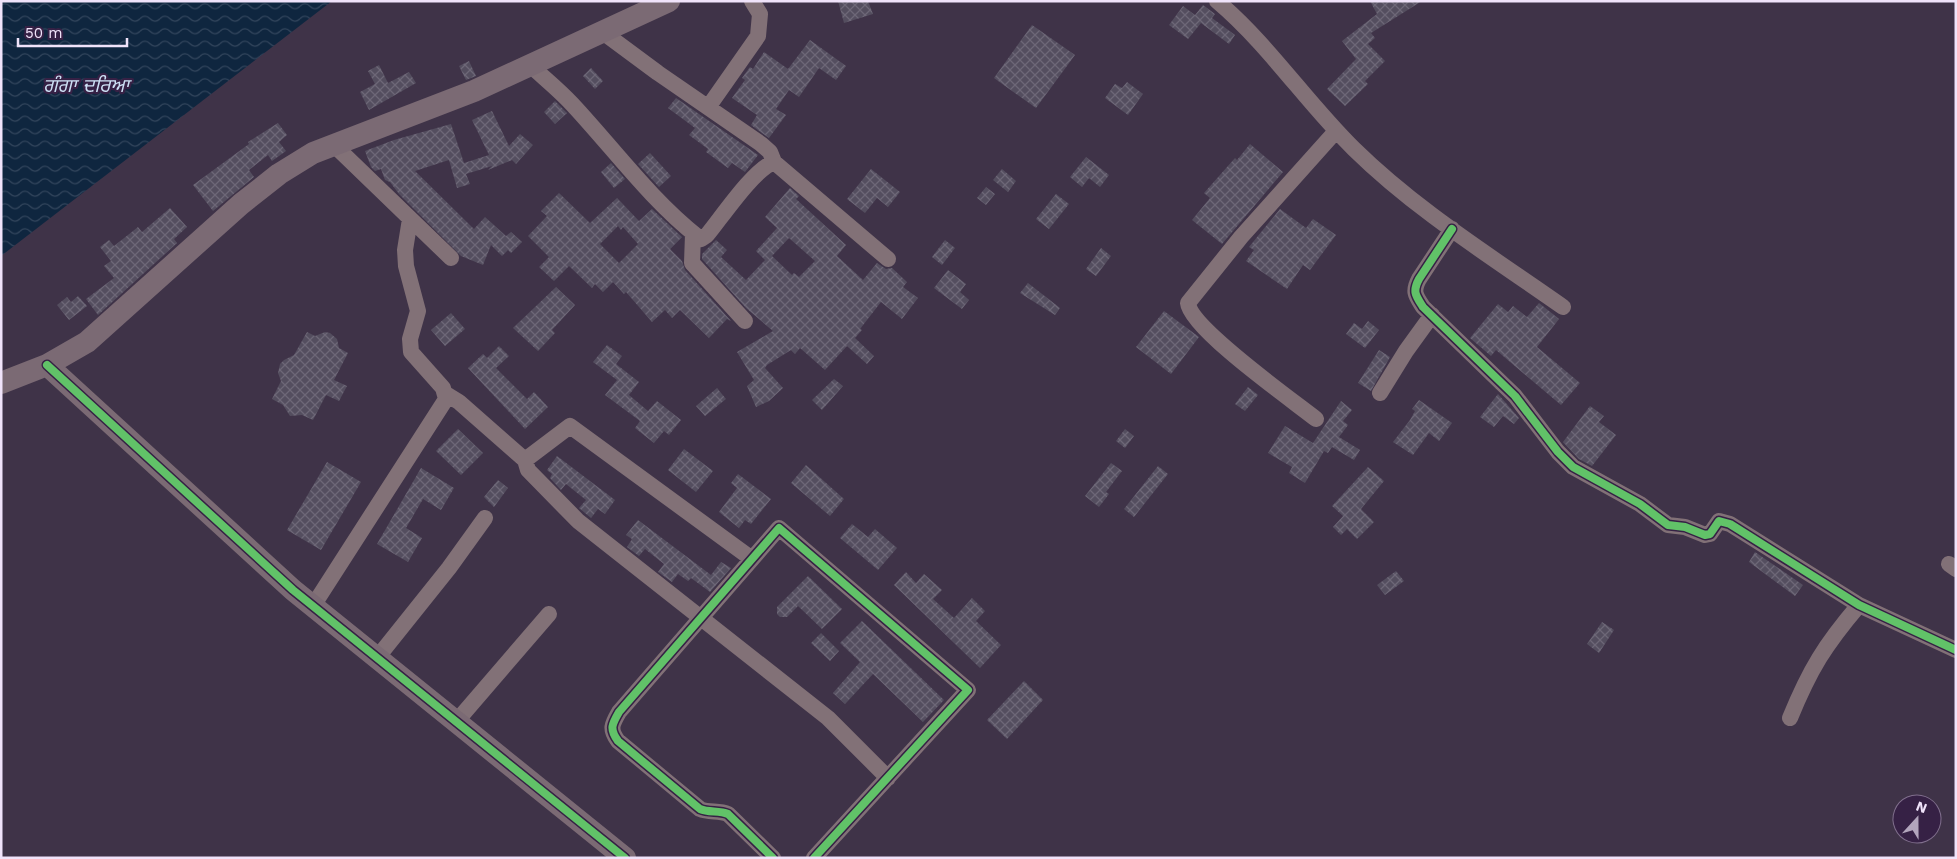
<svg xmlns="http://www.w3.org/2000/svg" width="1957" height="859" viewBox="0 0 1957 859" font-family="'Work Sans','Noto Sans Gurmukhi',sans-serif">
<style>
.water{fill:url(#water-waves)}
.building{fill:url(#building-cross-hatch);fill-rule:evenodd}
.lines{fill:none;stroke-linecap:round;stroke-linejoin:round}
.street{stroke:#827177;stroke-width:16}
.secondary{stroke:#7b6a74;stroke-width:22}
.cycleway-casing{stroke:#362145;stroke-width:11}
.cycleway{stroke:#61c268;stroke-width:8}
.labels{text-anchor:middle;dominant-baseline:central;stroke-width:4.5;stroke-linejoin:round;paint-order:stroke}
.water-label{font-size:19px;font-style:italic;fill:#ccdff4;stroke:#362145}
</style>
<defs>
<pattern id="water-waves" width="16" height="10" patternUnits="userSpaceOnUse" patternTransform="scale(1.25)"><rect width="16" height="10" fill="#0f263f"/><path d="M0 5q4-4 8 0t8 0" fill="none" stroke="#32455c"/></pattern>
<pattern id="building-cross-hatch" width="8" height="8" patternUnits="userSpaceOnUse" patternTransform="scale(1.25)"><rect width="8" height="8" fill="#544e5f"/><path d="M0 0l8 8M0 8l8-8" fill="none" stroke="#6d6777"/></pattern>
</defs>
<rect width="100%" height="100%" fill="#3f3348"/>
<!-- water -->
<path class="water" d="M1,1H332L1,256Z"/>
<!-- building -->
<path class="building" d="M838,1H868L873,14L844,23Z
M1370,1H1422L1371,33L1375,38L1368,44L1385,61L1365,81L1368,84L1345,106L1327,89L1356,59L1342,41L1377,14Z
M1203,5L1215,14L1212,18L1235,35L1229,44L1201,23L1188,39L1169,25L1183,6L1195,15Z
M1032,25L1075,55L1036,108L994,78Z
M810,40L846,66L836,80L819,68L799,97L789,90L776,109L786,115L769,138L751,125L757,115L732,98L745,80L742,78L750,67L753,69L764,52L788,69Z
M469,61L476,76L466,80L459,66Z
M379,65L388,83L409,72L416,83L369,110L360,92L375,84L368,71Z
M591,68L603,81L595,89L583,76Z
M1127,82L1143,94L1128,115L1105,98L1115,84L1122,88Z
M676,98L758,155L745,172L732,163L728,168L706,152L708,149L689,135L695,128L668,108Z
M555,101L567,113L555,124L544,112Z
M492,111L509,146L520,134L533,145L516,164L512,160L488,170L492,166L466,174L470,184L457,188L449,160L415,171L474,229L485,217L506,236L511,232L522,242L511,253L508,250L502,256L491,245L483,265L461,256L399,194L390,182L385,180L381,169L375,171L371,167L365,151L394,140L451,124L464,163L489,155L472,120Z
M278,123L287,135L279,142L286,151L272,161L268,155L249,170L254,177L213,211L193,185L249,144L248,142Z
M1250,144L1283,172L1222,244L1192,220L1210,198L1204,193L1235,158L1237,160Z
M650,153L671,176L659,187L638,164Z
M1086,157L1109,175L1100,187L1089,178L1082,187L1070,177Z
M611,163L625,179L614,188L601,172Z
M871,169L900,192L888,207L877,198L865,213L847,199Z
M1002,169L1016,181L1008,192L993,180Z
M986,187L995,194L986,205L977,198Z
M790,188L799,196L796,199L846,245L837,256L863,280L877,263L886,269L892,268L907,282L903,287L918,298L902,319L881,302L860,329L862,330L855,338L874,356L867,364L847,346L825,370L800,348L795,354L791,350L767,365L765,368L783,388L769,401L756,407L747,386L754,380L737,352L773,331L746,308L702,259V254L716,240L727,250L721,257L746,280L765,260L756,251L777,228L765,217ZM789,238L815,261L799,277L794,273L792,275L772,256Z
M559,193L590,223L617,198L639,221L652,209L682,237L670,249L682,261L685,270L731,321L727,319L709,338L680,310L672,318L665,310L652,322L626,292L624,294L613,282L603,292L595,284L592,288L569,266L554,281L539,267L549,257L528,236L547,216L541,211ZM618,226L621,230L623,227L638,244L619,263L600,244Z
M1056,194L1069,204L1049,229L1036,219Z
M170,208L187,227L174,239L177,243L98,315L86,299L114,278L104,266L111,261L100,247L109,240L114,246L138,227L142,232Z
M1280,209L1306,228L1313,219L1336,235L1310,270L1303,265L1287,289L1246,261L1254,250L1249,247Z
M945,240L955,248L942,265L932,257Z
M1101,248L1111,256L1096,276L1086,269Z
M948,270L966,284L960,292L969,300L962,309L934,288Z
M1028,283L1060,308L1055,315L1020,293Z
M556,287L575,305L552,330L555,333L538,351L513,328Z
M78,296L87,306L69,320L57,305L67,297L71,302Z
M1539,303L1559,319L1537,347L1580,383L1561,405L1496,350L1491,356L1470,338L1498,304L1508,312L1513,306L1527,317Z
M1164,311L1199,337L1171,374L1136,347Z
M451,313L465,329L445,346L431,330Z
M1368,321L1379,330L1365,348L1346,334L1354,323L1362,329Z
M307,332L315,336L325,332L330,333L337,339L339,348L348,353L334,380L347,386L339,401L326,395L313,420L302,415L290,416L283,405L272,399L281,381L278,373L280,364L284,360L294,355Z
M607,345L622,356L616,364L639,382L629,395L648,411L657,401L681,420L669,435L664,431L654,443L635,428L640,421L605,395L617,380L593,362Z
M499,346L509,356L496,368L527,399L534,392L548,407L525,429L468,368L483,354L487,358Z
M1379,350L1390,357L1371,391L1358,383Z
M834,379L843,386L822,410L812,400Z
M1248,387L1258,395L1245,411L1235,404Z
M717,388L726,399L705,416L696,406Z
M1498,394L1519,418L1514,424L1503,416L1494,427L1480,417Z
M1419,400L1452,423L1439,441L1429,433L1413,455L1393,442L1410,420L1415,411L1412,409Z
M1341,401L1352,410L1343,421L1348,425L1339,437L1360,450L1354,460L1332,447L1328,453L1324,451L1305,483L1289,473L1292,467L1268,453L1285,426L1313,443Z
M1590,406L1604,416L1599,422L1616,435L1592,466L1579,459L1563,442Z
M458,429L483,453L461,475L436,451Z
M1125,429L1134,436L1125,448L1116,441Z
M684,449L713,471L696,492L668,470Z
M557,456L615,500L605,514L598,509L591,518L579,508L586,500L566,484L561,490L550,478L552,474L547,470Z
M327,462L361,482L321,550L287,530Z
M1111,463L1122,471L1106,492L1109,494L1099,507L1085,496Z
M806,465L844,499L830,516L791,483Z
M1158,466L1168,474L1134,517L1124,509Z
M1368,467L1384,481L1361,509L1374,522L1357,539L1347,529L1341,535L1333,527L1343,516L1332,506Z
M421,468L454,488L441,510L423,499L406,528L422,538L408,562L377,544Z
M738,474L771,499L751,524L745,520L739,528L719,512L737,488L731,483Z
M498,480L508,488L494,507L484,497Z
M638,520L711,575L721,562L731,568L710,592L691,578L688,581L678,574L672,582L658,572L664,564L645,549L639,556L627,547L632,539L626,535Z
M852,524L868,537L875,529L897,548L878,570L840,538Z
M1755,552L1803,585L1795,596L1749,562Z
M1396,571L1404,581L1385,595L1377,585Z
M906,572L916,583L924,574L942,590L933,599L954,618L972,598L985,611L976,621L1001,645L980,668L894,585Z
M808,576L842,609L822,629L798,606L787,617H780L777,614V607Z
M862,621L944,700L923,722L873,674L845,704L833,693L860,662L840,643Z
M1602,622L1614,630L1599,653L1587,644Z
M821,633L839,651L830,661L811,643Z
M1024,681L1043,700L1007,739L987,720Z"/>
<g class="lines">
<!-- street -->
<path class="street" d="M1217,1C1269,45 1306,102 1354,149C1416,210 1492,257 1563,307
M604,33L658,73L761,144L770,152L774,162
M530,65C544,78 559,90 572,104C614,149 650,199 698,237L701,239L707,235C722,217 753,170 774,162L888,259
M709,106L758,36L760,14L752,1
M334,145L451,258
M1452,229L1419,279C1412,292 1416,296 1423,307L1515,396L1558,452L1573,467L1640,504L1668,525L1685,527L1705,535L1710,534L1719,521L1730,524L1859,605L1956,650
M693,234L692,263L745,321
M1380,393L1406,351L1432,315
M446,394L459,402L525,460L528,470L578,521L828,718L888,778
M1316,419C1292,400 1190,328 1188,303L1241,237L1336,131
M525,460L570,426L752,559
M1949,564L1956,569
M313,606L446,399L443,388L411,352L410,339L418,311L406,266L405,250L410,219
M377,658L449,568L485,518
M1790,718C1810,669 1825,645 1859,605
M456,722L549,614
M773,858L728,814C719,810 709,813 700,809L618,741C609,729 612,724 619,712L779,528L968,690L814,858"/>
<!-- secondary -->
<path class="secondary" d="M47,365L293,590L625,858
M1,383L47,365L87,342L241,204L279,174L313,153L474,91L669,1"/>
<!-- cycleway casing -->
<g class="cycleway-casing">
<path id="cycleway" d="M1452,229L1419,279C1412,292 1416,296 1423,307L1515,396L1558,452L1573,467L1640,504L1668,525L1685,527L1705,535L1710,534L1719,521L1730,524L1859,605L1956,650
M47,365L293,590L625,858
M773,858L728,814C719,810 709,813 700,809L618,741C609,729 612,724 619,712L779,528L968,690L814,858"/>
</g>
<!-- cycleway -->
<use href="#cycleway" class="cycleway"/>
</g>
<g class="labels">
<!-- water labels -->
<g class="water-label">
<text x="86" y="85">ਗੰਗਾ ਦਰਿਆ</text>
</g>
</g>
<!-- border -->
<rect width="1957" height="859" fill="none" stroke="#f0e3fa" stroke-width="5"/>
<!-- north arrow -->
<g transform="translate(1917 819) rotate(21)"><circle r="24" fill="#362145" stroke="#806f8d"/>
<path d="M0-4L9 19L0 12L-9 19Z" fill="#b2a5bc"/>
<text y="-8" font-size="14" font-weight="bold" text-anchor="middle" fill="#f0e3fa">N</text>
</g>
<!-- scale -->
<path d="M18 38v8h109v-8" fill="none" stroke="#f0e3fa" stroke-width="2.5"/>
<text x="25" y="38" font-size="15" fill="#f0e3fa" stroke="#362145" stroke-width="4" paint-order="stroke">50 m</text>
</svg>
